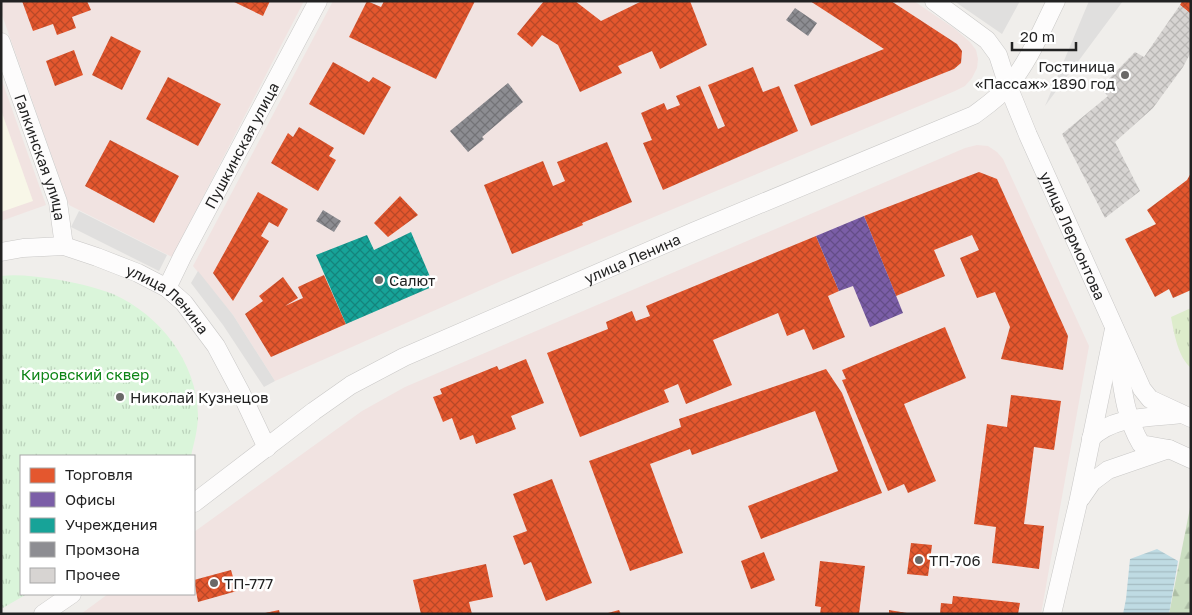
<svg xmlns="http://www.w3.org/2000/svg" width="1192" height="615" viewBox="0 0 1192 615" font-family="'Golos Text',sans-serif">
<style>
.commercial{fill:#f1e3e1}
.education{fill:#f8f7e8}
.grass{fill:url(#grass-tufts)}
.forest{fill:url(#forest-firs)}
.park{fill:url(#park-tufts)}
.parking{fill:#e0dfde}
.water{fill:url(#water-rules)}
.shops{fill:url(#shops-cross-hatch)}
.offices{fill:url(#offices-cross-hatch)}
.public{fill:url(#public-cross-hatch)}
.industry{fill:url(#industry-cross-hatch)}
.building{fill:url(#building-cross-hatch)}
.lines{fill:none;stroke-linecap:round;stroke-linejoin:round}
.street-casing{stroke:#c9c8c7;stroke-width:19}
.street{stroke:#fdfcfc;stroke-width:18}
.poi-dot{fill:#6a6968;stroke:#fff;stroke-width:2}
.labels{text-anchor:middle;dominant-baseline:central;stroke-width:5;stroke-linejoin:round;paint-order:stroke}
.poi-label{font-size:15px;fill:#222;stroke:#fff;text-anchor:start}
.street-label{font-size:15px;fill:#222;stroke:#fff}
.park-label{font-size:15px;fill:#0c8416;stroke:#fff}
</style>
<defs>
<pattern id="grass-tufts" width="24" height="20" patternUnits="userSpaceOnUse" patternTransform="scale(1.25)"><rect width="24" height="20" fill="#ddeccb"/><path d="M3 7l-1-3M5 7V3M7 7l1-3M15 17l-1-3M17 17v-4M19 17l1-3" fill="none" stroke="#bdcaae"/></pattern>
<pattern id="forest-firs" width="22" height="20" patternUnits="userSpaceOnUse" patternTransform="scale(1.25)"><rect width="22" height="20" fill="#cbdec1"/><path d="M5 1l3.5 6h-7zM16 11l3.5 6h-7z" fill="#aebea6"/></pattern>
<pattern id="park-tufts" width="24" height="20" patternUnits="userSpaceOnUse" patternTransform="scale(1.25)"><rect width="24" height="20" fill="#daf5da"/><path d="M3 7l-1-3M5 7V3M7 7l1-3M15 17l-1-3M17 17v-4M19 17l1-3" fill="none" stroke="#bbd2bb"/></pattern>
<pattern id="water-rules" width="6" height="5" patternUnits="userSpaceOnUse" patternTransform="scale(1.25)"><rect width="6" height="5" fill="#bfdbe3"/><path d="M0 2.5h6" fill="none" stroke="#a4bcc2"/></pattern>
<pattern id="shops-cross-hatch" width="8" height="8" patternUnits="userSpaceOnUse" patternTransform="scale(1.25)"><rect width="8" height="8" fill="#e4572e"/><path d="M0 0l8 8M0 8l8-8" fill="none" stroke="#b84827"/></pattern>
<pattern id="offices-cross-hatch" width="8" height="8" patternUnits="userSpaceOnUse" patternTransform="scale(1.25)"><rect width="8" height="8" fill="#7b5ea7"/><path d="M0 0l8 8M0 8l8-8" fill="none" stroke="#644d88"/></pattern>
<pattern id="public-cross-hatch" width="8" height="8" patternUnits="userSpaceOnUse" patternTransform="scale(1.25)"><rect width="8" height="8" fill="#17a398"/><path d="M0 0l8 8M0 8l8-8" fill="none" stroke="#14847c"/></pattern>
<pattern id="industry-cross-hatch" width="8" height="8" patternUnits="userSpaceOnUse" patternTransform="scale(1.25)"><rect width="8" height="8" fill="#8d8d92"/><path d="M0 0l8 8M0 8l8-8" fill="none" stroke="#737377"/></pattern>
<pattern id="building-cross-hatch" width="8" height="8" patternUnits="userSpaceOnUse" patternTransform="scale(1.25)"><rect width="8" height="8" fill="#d7d4d2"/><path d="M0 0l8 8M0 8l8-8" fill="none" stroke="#b8b6b4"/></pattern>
</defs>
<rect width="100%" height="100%" fill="#f0eeeb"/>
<!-- commercial -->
<path class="commercial" d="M1,1H304L172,257L69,205L1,12Z
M333,1H914L955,29L970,42L976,50L978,59L977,68L972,78L965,86L955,91L501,281L275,381L233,315L193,266Z
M1,78L46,205L1,221Z
M977,145L988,146L997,152L1003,159L1089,346L1041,614H81L108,594H194V532L362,411L405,387L965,148Z"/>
<!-- education -->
<path class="education" d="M1,110L33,201L1,212Z"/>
<!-- grass -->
<path class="grass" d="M1191,308V368C1178,357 1174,333 1171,317Z"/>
<!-- forest -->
<path class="forest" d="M1191,503V614H1169Z"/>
<!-- park -->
<path class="park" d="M1,276C19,274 37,277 54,279C73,282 95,287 113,294C160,315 197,362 198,415C198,429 194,443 191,456H21V594H27L1,609Z"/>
<!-- parking -->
<path class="parking" d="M954,1H1020L1002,34Z
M1090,1H1123L1045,106L1089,1Z
M79,211L167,255L159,271L71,227Z
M198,271L233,315L275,381L264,387L223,325L191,283Z"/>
<!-- water -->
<path class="water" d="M1157,549L1178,561L1169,614H1123L1126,599L1130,559Z"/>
<!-- shops -->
<path class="shops" d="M22,1H87L91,10L72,17L76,28L57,35L53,24L33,31Z
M232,1H270L263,16Z
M367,1L381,7L384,1H475L436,79L349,37Z
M544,1H575L601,21L642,1H690L707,45L660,69L652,51L618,66L622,73L580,92L558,45L542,35L532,47L517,34Z
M810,1H891L957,44L962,51L961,63L954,69L811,126L794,85L884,49Z
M1182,1H1191V14L1180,5Z
M111,36L141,51L122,90L92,75Z
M74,50L83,75L55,86L46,61Z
M333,62L369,82L373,77L391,87L364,135L309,104Z
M753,67L763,92L779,86L798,131L663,190L643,143L652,140L641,113L664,103L667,110L680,105L676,96L700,86L718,129L725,126L708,85Z
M168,77L221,104L198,146L146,119Z
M299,127L334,148L329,156L336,160L318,191L271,163L288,133L293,137Z
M110,140L179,176L154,223L85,186Z
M607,142L632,202L582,223L583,225L512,254L484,185L543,161L553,186L565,181L557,162Z
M979,172L997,179L1068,336L1063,370L1001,359L1010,327L995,292L977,298L960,258L979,250L972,235L934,250L945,276L896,296L864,216Z
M1191,173V290L1173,298L1169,289L1155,297L1125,239L1156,224L1147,210L1187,180Z
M258,192L288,209L278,227L269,222L261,236L269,241L233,301L213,273Z
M400,196L418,215L388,237L374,223Z
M816,236L839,291L828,296L845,337L813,350L804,329L787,336L778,313L713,340L732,385L686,404L678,384L664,390L669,402L580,437L547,353L608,329L606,322L632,311L636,321L650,316L646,306Z
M324,275L346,324L271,357L245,314L263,301L259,296L283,277L298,298L285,306L303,298L298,287Z
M945,327L966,378L904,404L936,481L908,493L904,484L888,491L842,380L846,379L842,370Z
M526,359L544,403L511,416L516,429L476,444L473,435L460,440L452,418L443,422L433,397L442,394L440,389L497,366L499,370Z
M826,369L842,393L882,493L761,539L748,506L838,471L815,411L692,455L690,449L650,464L683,553L630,571L589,461L681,427L679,419Z
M1011,395L1061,401L1054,450L1034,447L1024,524L1044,526L1039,569L992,563L996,527L974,524L987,424L1007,427Z
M552,479L592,583L546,601L531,562L524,565L513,536L527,531L513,494Z
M911,543L932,545L928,576L907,574Z
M764,552L775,580L751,589L741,561Z
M820,561L865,566L859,614H820L821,607L815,606Z
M486,564L493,597L469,602L472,614H421L413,580Z
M231,570L237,591L198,602L194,580Z
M953,596L1020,603L1018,614H940L941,603L952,604Z
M279,610L280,614H265V613Z
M619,610L621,614H608V613Z
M889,610L907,613V614H889Z"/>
<!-- offices -->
<path class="offices" d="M864,216L903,313L870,327L853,286L839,291L816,236Z"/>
<!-- public -->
<path class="public" d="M411,232L434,286L346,324L316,255L367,235L374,250Z"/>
<!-- industry -->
<path class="industry" d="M795,8L817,23L808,36L786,20Z
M508,83L523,102L482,137L484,139L468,152L450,131Z
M323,210L341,221L334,232L316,221Z"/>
<!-- building -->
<path class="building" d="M1180,5L1191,14V52L1183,67L1153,108L1115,142L1140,191L1105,218L1062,134L1108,96L1100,88L1135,52L1144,57Z"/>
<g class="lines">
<!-- street casing -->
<g class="street-casing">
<g id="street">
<path id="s1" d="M934,1L987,40L998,55L1008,86L1028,135L1142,389L1150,399L1191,418"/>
<path id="s2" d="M1,42L58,202L64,246"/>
<path id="s3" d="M1,252L23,248L64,246L97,257L138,273L167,288L184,303L216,346L241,393L267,448"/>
<path id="s4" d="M167,288L182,257L318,1"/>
<path d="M1117,350C1122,383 1124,416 1141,444L1169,449L1191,459"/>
<path d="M1091,438C1115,415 1150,418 1181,414"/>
<path d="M1081,498L1092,482L1108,470L1169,449"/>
<path id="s5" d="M194,503L314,411L351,385L404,357L695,231L974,115C986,106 998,98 1007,87C1028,64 1042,29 1056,1"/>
<path d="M43,614L72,594"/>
<path d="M1052,614L1078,503L1114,329"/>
</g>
</g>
<!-- street -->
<use href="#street" class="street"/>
</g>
<!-- markers -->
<g class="poi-dot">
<circle cx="1125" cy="75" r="5"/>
<circle cx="379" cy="280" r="5"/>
<circle cx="120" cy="397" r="5"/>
<circle cx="919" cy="560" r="5"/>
<circle cx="214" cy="583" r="5"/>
</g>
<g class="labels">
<!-- poi labels -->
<g class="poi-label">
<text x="1115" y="66" text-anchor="end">Гостиница<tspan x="1115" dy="17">«Пассаж» 1890 год</tspan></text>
<text x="389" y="280">Салют</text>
<text x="130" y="397">Николай Кузнецов</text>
<text x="929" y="560">ТП-706</text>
<text x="224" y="583">ТП-777</text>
</g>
<!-- street labels -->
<g class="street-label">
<text stroke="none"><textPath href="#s4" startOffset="161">Пушкинская улица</textPath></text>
<text stroke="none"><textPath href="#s2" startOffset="122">Галкинская улица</textPath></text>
<text stroke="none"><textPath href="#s1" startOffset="280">улица Лермонтова</textPath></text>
<text stroke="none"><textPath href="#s5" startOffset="505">улица Ленина</textPath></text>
<text stroke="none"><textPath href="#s3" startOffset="182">улица Ленина</textPath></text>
</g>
<!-- park labels -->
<g class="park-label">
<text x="85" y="374">Кировский сквер</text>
</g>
</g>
<!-- border -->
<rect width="1192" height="615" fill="none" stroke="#222222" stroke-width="5"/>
<!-- legend -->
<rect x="20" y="455" width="175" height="140" fill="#ffffff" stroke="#a7a7a7"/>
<rect x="30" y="468" width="25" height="15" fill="#e4572e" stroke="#a7a7a7"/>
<text x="65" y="480" font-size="15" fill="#222222">Торговля</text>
<rect x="30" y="492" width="25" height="15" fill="#7b5ea7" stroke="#a7a7a7"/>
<text x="65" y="505" font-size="15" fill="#222222">Офисы</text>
<rect x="30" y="518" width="25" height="15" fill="#17a398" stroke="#a7a7a7"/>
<text x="65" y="530" font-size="15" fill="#222222">Учреждения</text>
<rect x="30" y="542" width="25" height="15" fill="#8d8d92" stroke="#a7a7a7"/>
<text x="65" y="555" font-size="15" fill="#222222">Промзона</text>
<rect x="30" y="568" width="25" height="15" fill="#d7d4d2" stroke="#a7a7a7"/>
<text x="65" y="580" font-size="15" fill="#222222">Прочее</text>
<!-- scale -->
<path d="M1012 42v8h64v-8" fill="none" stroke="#222222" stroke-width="2.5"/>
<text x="1020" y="42" font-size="15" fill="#222222" stroke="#ffffff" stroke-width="4" paint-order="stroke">20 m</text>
</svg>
